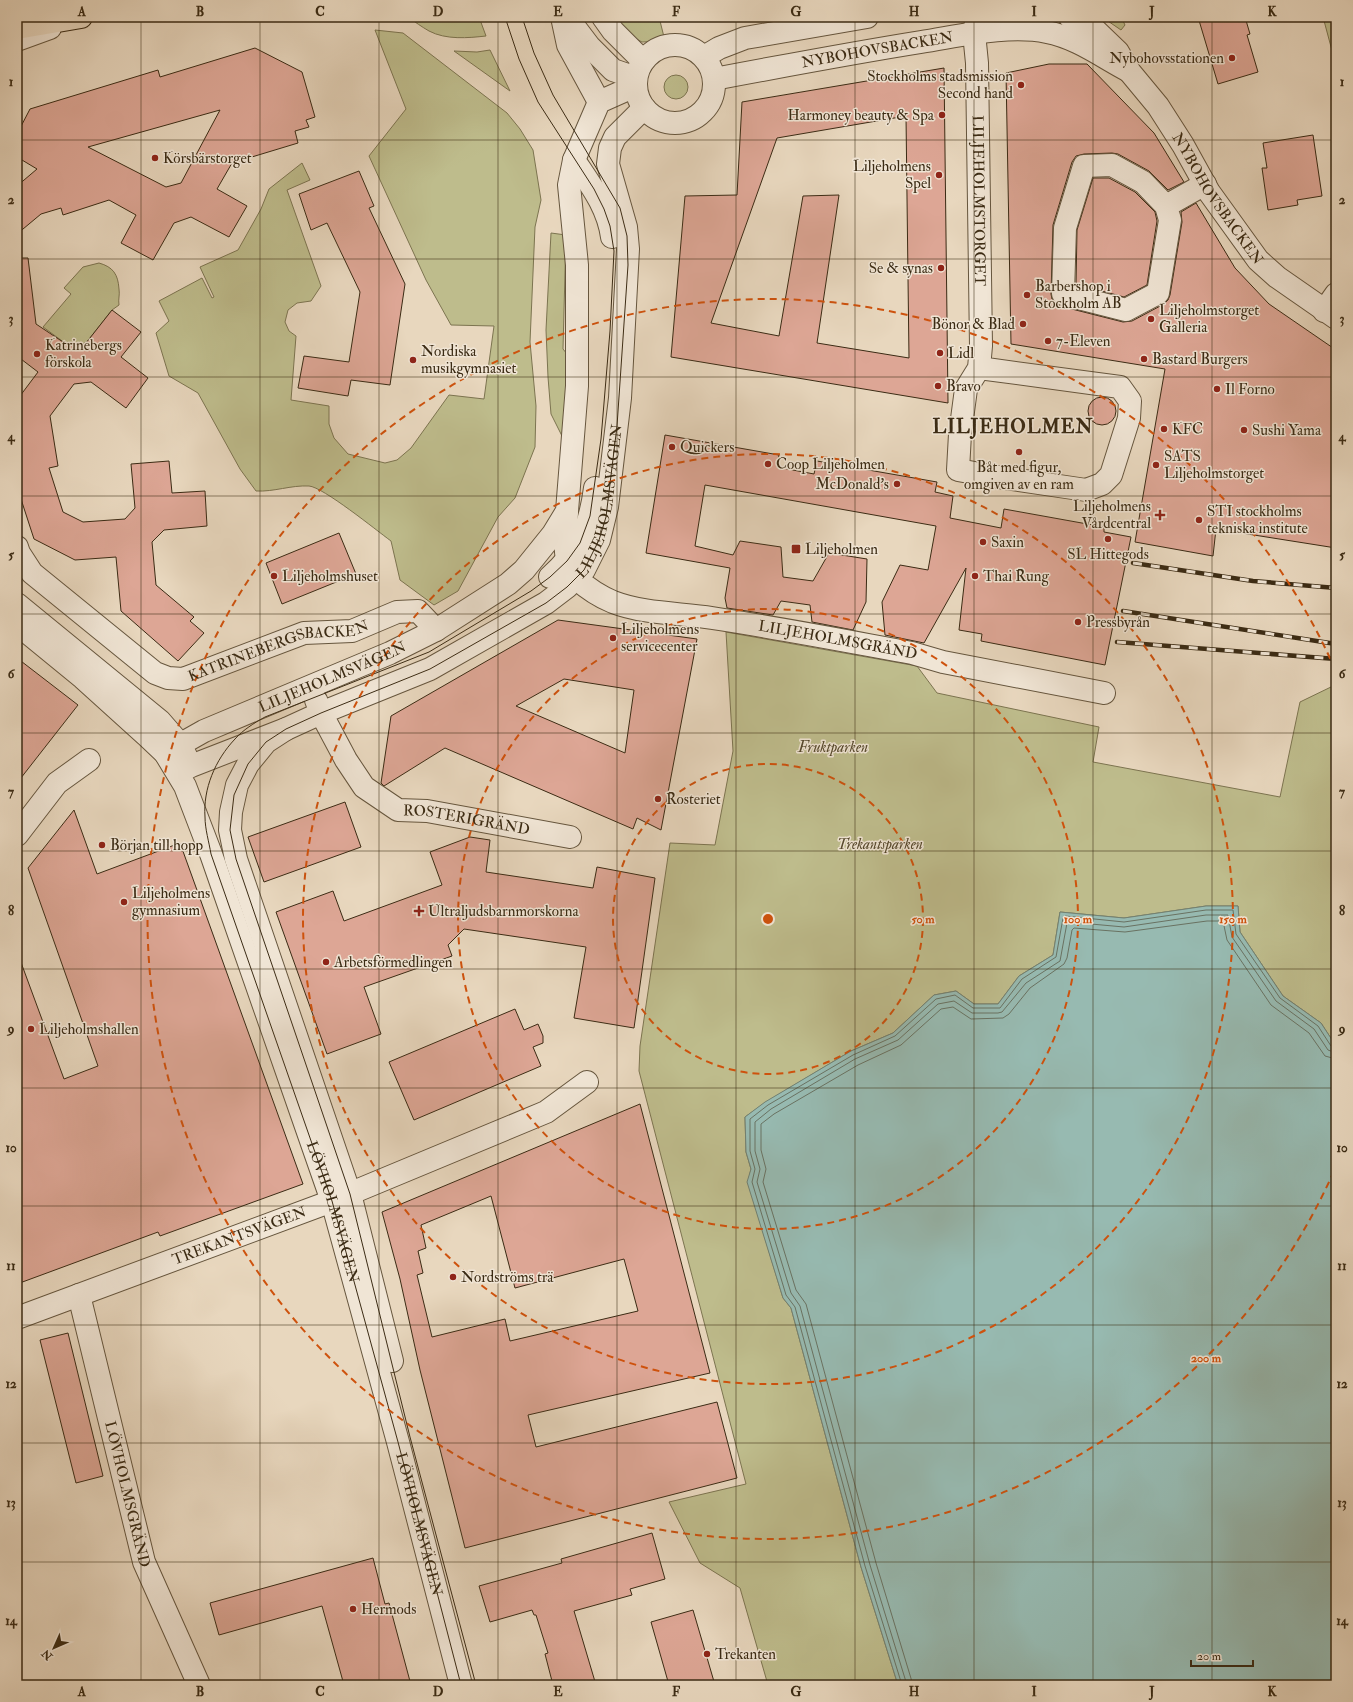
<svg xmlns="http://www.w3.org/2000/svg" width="1353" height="1702" viewBox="0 0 1353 1702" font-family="'IM FELL Double Pica',serif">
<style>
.green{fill:#bebc8c;stroke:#7c7450}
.water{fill:#97bab1;stroke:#728172}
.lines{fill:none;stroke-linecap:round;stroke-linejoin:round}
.shore{stroke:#697262;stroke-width:1}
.building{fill:#dda695;stroke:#3b2b14;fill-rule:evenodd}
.minor-casing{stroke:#66563e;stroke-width:24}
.major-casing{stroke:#3b2b14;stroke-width:24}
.minor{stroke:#f0e5d5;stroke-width:22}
.major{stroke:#e8d7be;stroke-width:22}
.tram{stroke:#3b2b14;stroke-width:1}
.rail-casing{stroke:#3b2b14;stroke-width:4.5}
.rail{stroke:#f0e5d5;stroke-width:3;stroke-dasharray:9;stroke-linecap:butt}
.grid{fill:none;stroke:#3b2b14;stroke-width:1;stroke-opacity:0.55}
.ring{fill:none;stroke:#ce520d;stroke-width:2;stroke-dasharray:7 5}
.poi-dot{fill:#8f2418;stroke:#f0e5d5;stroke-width:1.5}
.labels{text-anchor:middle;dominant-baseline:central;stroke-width:3;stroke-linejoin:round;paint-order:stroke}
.street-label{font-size:15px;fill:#3b2b14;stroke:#f0e5d5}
.poi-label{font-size:15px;fill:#3b2b14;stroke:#f0e5d5;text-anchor:start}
.park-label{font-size:15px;font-style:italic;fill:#55482c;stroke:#f0e5d5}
.district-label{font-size:19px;font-weight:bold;letter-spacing:1px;fill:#3b2b14;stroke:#f0e5d5}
.centre{fill:#ce520d;stroke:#f0e5d5;stroke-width:2}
.ring-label{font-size:12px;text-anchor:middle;font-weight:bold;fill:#ce520d;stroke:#f0e5d5;stroke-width:3;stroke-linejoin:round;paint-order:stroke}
.neatline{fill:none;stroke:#3b2b14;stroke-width:1.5}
.grid-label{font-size:13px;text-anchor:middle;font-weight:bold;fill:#3b2b14}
</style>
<rect width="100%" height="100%" fill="#e8d7be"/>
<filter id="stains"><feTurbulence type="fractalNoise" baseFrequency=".005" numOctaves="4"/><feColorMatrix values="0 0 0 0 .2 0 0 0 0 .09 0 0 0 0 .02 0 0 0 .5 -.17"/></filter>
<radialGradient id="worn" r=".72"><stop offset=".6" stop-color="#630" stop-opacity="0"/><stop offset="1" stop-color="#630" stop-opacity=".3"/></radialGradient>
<!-- green -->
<path class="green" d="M408,17H479L486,36C468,38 446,40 429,31C422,27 415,22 408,17Z
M611,17H659L665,41L642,42L619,30Z
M1102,17H1121L1125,25L1121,30Z
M1323,17H1336V58H1334Z
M375,30L403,33L507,113L520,129L533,150L541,200L535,227L530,342L536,406L535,447L515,498L498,517L458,591L434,605L400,580L391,541C376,530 323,487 309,486C291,485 274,492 256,491L240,469L198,393L169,376L156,333L169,321L159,301L202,278L212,298L214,297L200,267L238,250L261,209L269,189L302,163L310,180L287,190L321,286L311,301L297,303L288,310L285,322L289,331L296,336L291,400L329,406V424L334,438L348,454L385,463L397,460L411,448L449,395L484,399L494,326L451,325L426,280L369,156L406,109Z
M490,50L510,91L454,51L477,52Z
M664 87a12 12 0 1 1 24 0a12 12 0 1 1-24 0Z
M551,233L566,235L563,349L572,360L564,440L551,414L548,377L546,330Z
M99,263C113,267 118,274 119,289C120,295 118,299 119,305L112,310L86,343L69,346L43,327L71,294L64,288L83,267Z
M726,632L917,666L937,693L1099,727L1093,762L1280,797L1300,702L1333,686H1336V1046L1321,1023L1283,996L1240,932L1238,906H1206L1124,918L1060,912L1053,955L1019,976L998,1004H974L956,991L934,995L893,1033L851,1051L766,1102L745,1117L746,1152L751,1169L748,1182L783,1298L791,1308L861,1567L898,1685H768L740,1588L700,1563L669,1502L746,1484L639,1071L640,1046L670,843L715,845L733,751Z"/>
<!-- water -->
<path class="water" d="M1206,906H1238L1240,932L1283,996L1321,1023L1336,1046V1685H898L861,1567L791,1308L783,1298L747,1182L751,1169L746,1152L745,1117L765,1102L851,1051L893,1033L934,995L956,991L974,1004H998L1019,976L1053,955L1060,912L1124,918Z"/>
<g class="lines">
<!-- shore -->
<path class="shore" d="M902,1685L865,1566L795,1307L786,1295L752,1182L755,1169L750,1151V1119L768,1105L853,1055L895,1036L936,999L955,995L973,1008H1000L1022,979L1056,957L1063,918L1065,916L1124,922L1206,910H1233L1236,934L1280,998L1318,1026L1331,1046L1336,1048
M907,1685L870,1565L800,1306L791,1293L757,1182L760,1169L755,1151V1122L771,1109L855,1059L898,1040L938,1004L954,1001L972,1013H998L1002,1012L1026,983L1060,961L1067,923L1069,922L1124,927L1206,915H1228L1232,937L1276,1001L1314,1029L1328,1050L1336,1053
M913,1685L876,1563L806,1304L796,1290L763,1182L766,1169L761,1150V1124L774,1114L858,1065L901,1045L941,1009L953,1007L971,1019L1003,1018L1009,1014L1030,988L1064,964L1067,958L1072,930L1074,928L1125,932L1207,921H1223L1227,940L1271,1005L1309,1033L1325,1056L1336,1059"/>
</g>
<!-- building -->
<path class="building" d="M1198,17H1245L1250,34L1247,35L1258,72L1218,84Z
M255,48L302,72L315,117L306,120L309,127L295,131L298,143L232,163L217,189L247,206L229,237L191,217L174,223L153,260L121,243L136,215L109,200L63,215L61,208L41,214L17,234V186L37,169L17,157V134L30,109L158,70L160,77ZM220,110L181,183L166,187L88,147Z
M1049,64H1087L1154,133L1184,182L1168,190L1149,171L1118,154L1112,153L1084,154L1076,156L1072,162L1053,225L1051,294L1052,299L1060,306L1123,322L1132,321L1164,304L1168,300L1170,295L1182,222L1181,212L1196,203L1235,268L1269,304L1336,350V548L1216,529L1213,556L1135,542L1165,369L1011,344L1006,73Z
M944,68L948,403L671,357L685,196L737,195L742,102ZM906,116L909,358L817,343L839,195L803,196L779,336L711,323L777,138Z
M1313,135L1322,196L1297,200L1298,205L1268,210L1262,168H1267L1263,143Z
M359,171L374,206L369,208L405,284L390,385L351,380L348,396L298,388L304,356L349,362L360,292L327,223L311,230L299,194Z
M1093,178H1109L1135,192L1155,212L1157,221L1147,285L1124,297L1076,284L1077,230Z
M17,258H28L36,324L69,346L86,343L112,310L141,332L121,357L148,378L126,408L91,382L74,384L50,416L58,466L49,468L63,512L83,522L125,519L135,508L131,464L169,461L172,493L205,491L207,526L164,530L152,542L156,585L194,617L190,621L204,633L178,661L121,611L116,557L75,560L34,539L19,493L17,476V400L38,372L17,356Z
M1088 411a14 14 0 1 1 28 0a14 14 0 1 1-28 0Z
M665,435L779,455L777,467L814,474L817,461L937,482L935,492L953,496L950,518L1001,528L1004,509L1104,527V532L1131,537L1105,665L981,641L982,634L959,630L966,568L924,643L885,635L882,602L900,565L928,570L936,526L705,485L695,546L733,555L740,541L781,547L783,577L813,581L829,553L867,559L866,602L853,630L812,622L810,605L781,601L773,615L727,608L725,598L730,568L646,553Z
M339,533L356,574L282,604L266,563Z
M558,620L697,639L661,830L637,818L633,829L445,748L384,786L381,783L391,716ZM564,679L634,690L625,753L516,706Z
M17,658L78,705L17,783Z
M345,802L361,847L264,882L248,837Z
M74,810L97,874L180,843L303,1184L160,1236L158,1232L17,1284V957H19L64,1079L98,1066L28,868Z
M470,837L490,840L486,872L593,888L597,867L655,878L634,1028L574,1018L586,947L464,929L448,945L452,956L364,987L381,1034L327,1054L276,912L333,891L344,921L442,885L430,852Z
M515,1009L524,1030L538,1024L543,1036V1043L533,1047L541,1066L414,1120L389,1062Z
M640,1104L710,1373L528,1415L536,1447L717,1402L737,1478L465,1548L420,1370L400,1279L382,1212ZM491,1196L515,1288L624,1259L638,1311L510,1341L505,1319L432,1337L417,1275L423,1273L418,1251L426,1248L421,1225Z
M68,1333L103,1476L76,1483L40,1340Z
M652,1533L665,1579L630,1589L632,1595L574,1611L596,1685H553L545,1654L548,1653L536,1615H534L532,1610L490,1622L479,1586L562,1563L561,1559Z
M373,1558L385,1604L389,1603L411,1685H344L322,1606L219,1635L210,1603Z
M693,1610L715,1685H669L651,1622Z"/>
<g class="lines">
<!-- minor casing -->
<g class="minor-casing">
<g id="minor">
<path d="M562,17L568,45L599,102"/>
<path d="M567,17L589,46L613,70L636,78"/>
<path d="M603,17L613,31L643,61"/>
<path id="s1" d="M977,17L974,33L977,63L981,346L979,368L966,389L960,434L958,470L991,476L1086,490L1102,484L1111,475L1129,418L1130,401L1120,387L979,368"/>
<path id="s2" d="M1070,17L1092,27L1118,52L1129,71L1158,106L1183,145L1209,192L1258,260L1277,277L1336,318"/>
<path d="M17,40L50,28"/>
<circle cx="675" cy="84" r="39"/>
<path d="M704,57L719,48L745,38L867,17"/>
<path id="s3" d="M714,79C783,66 852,53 921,42C960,36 1008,24 1047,32C1078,38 1102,57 1129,71"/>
<path d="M574,160C590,184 608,207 612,237"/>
<path d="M1166,206L1143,182L1112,165L1084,166L1065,228L1063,294L1126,310L1158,293L1170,220L1166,206L1205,184"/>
<path d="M1324,311L1336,294"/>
<path id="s4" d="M567,512C566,533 561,563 577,579C587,588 601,597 613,602C644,614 680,613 712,618C779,628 846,641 912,653L943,662L1104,693"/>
<path id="s5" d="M17,547L19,553L32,573L155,673L168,678L183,679L304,633L352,631L397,612L418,611L436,630"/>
<path d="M550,577C579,551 590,527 595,488"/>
<path d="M17,604L160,721L180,744L186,756"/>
<path id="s6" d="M17,624L83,678L146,735L165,753L185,786L211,854L332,1201L398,1442L461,1685"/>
<path id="s7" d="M316,700L321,713L346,760L364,787L398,810L427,811L570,837"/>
<path d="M286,729L266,742L248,764L237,785L231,812L230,830L236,859L350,1194L392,1361"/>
<path id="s8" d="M165,753L204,731L390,653L436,630L508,584L524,570L553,534L567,511L577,386V265L569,185L574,160L599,102L635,86"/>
<path id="s9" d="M178,773L191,766L286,729L321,713L430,669L546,603L567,587L584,570L599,540L607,507L620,398L628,249L626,227L608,164L610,148L615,137L644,108"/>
<path d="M17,835L57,783L89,760"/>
<path id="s10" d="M79,1295L144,1562L199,1685"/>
<path id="s11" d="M17,1318L332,1201L546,1112L587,1082"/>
</g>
</g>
<!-- major casing -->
<g class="major-casing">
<path id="major" d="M17,28L81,17"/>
</g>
<!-- minor -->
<use href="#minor" class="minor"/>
<!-- major -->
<use href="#major" class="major"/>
<!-- tram -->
<path class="tram" d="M461,1685L398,1442L332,1201L211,854C209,842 205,829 205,817C203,789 215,760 235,739C243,730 254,723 265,717L429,652L531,591L550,577L567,561L580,543L590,516L601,439L610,331L614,251L610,226L604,209L594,189L538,102L519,59L505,17
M476,1685L410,1437L350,1194L236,859L230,830L234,795L248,764L266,742L286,729L321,713L430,669L546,603L567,587L584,570L599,540L606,517L617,426L628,265L627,236L620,208L553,95L534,53L522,17"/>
<!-- rail casing -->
<g class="rail-casing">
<path id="rail" d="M1133,563L1253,581L1336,588
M1123,611L1336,644
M1117,642L1336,659"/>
</g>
<!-- rail -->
<use href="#rail" class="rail"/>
</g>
<!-- grid -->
<path class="grid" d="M141,17V1685M260,17V1685M379,17V1685M498,17V1685M617,17V1685M736,17V1685M855,17V1685M974,17V1685M1093,17V1685M1212,17V1685M17,140H1336M17,259H1336M17,377H1336M17,496H1336M17,614H1336M17,733H1336M17,851H1336M17,969H1336M17,1088H1336M17,1206H1336M17,1325H1336M17,1443H1336M17,1562H1336"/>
<!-- distance rings -->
<g class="ring">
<circle cx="768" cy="919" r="155"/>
<circle cx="768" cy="919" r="310"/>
<circle cx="768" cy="919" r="465"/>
<path d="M1334 1171A620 620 0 1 1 1334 667"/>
</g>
<!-- markers -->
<g class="poi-dot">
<circle cx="1232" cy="58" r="4"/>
<circle cx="1021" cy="85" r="4"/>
<circle cx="942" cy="115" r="4"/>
<circle cx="155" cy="158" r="4"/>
<circle cx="939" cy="175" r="4"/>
<circle cx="941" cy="268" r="4"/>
<circle cx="1027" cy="295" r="4"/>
<circle cx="1151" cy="319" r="4"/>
<circle cx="1023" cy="324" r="4"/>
<circle cx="1048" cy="341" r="4"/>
<circle cx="940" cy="353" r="4"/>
<circle cx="37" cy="354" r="4"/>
<circle cx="1144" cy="359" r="4"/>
<circle cx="413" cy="360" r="4"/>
<circle cx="938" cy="386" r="4"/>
<circle cx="1217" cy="389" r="4"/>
<circle cx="1164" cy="429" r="4"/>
<circle cx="1244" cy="430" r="4"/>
<circle cx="672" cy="447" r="4"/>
<circle cx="1019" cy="452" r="4"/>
<circle cx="768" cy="464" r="4"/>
<circle cx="1156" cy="465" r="4"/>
<circle cx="897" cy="484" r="4"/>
<path d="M1158 509h4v4h4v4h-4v4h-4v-4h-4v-4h4z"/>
<circle cx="1199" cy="520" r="4"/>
<circle cx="1108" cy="539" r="4"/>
<circle cx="983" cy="542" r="4"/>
<rect x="791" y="544" width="10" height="10" rx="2"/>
<circle cx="274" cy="576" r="4"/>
<circle cx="975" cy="576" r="4"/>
<circle cx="1078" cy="622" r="4"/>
<circle cx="613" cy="638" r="4"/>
<circle cx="658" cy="799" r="4"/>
<circle cx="102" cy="845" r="4"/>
<circle cx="124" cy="902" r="4"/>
<path d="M417 905h4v4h4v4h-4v4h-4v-4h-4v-4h4z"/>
<circle cx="326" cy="962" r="4"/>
<circle cx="31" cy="1029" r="4"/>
<circle cx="453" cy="1277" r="4"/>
<circle cx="353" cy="1609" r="4"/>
<circle cx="707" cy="1654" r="4"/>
</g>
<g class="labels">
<!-- street labels -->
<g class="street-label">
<text stroke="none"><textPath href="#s3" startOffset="166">NYBOHOVSBACKEN</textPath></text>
<text stroke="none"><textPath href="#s2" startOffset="238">NYBOHOVSBACKEN</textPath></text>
<text stroke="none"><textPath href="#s1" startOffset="184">LILJEHOLMSTORGET</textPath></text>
<text stroke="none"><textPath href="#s9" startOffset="528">LILJEHOLMSVÄGEN</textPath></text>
<text stroke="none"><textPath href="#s4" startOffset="341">LILJEHOLMSGRÄND</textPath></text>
<text stroke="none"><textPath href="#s5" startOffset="318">KATRINEBERGSBACKEN</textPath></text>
<text stroke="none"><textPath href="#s8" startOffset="184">LILJEHOLMSVÄGEN</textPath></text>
<text stroke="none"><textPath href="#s7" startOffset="210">ROSTERIGRÄND</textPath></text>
<text stroke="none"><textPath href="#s6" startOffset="686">LÖVHOLMSVÄGEN</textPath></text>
<text stroke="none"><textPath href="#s11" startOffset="237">TREKANTSVÄGEN</textPath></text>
<text stroke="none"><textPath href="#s10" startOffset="205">LÖVHOLMSGRÄND</textPath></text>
<text stroke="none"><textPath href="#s6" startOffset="1010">LÖVHOLMSVÄGEN</textPath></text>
</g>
<!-- poi labels -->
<g class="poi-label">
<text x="1224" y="58" text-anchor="end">Nybohovsstationen</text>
<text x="1013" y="76" text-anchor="end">Stockholms stadsmission<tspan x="1013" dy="17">Second hand</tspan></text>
<text x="934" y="115" text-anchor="end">Harmoney beauty &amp; Spa</text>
<text x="163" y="158">Körsbärstorget</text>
<text x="931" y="166" text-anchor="end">Liljeholmens<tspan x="931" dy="17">Spel</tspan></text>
<text x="933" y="268" text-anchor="end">Se &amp; synas</text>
<text x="1035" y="286">Barbershop i<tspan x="1035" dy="17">Stockholm AB</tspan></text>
<text x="1159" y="310">Liljeholmstorget<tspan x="1159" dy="17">Galleria</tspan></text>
<text x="1015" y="324" text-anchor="end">Bönor &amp; Blad</text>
<text x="1056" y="341">7-Eleven</text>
<text x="45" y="345">Katrinebergs<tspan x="45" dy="17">förskola</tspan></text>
<text x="421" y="351">Nordiska<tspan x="421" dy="17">musikgymnasiet</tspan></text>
<text x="948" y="353">Lidl</text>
<text x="1152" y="359">Bastard Burgers</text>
<text x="946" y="386">Bravo</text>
<text x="1225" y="389">Il Forno</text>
<text x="1172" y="429">KFC</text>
<text x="1252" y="430">Sushi Yama</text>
<text x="680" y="447">Quickers</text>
<text x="1164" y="456">SATS<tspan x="1164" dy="17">Liljeholmstorget</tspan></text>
<text x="776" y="464">Coop Liljeholmen</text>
<text x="1019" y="467" text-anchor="middle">Båt med figur,<tspan x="1019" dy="17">omgiven av en ram</tspan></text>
<text x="889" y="484" text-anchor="end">McDonald's</text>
<text x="1151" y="506" text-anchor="end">Liljeholmens<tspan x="1151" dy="17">Vårdcentral</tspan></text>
<text x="1207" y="511">STI stockholms<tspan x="1207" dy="17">tekniska institute</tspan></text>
<text x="991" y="542">Saxin</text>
<text x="805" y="549">Liljeholmen</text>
<text x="1108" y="554" text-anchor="middle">SL Hittegods</text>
<text x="282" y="576">Liljeholmshuset</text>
<text x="983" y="576">Thai Rung</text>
<text x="1086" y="622">Pressbyrån</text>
<text x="621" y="629">Liljeholmens<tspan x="621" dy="17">servicecenter</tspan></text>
<text x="666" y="799">Rosteriet</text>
<text x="110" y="845">Början till hopp</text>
<text x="132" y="893">Liljeholmens<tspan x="132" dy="17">gymnasium</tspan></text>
<text x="428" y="911">Ultraljudsbarnmorskorna</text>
<text x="334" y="962">Arbetsförmedlingen</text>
<text x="39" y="1029">Liljeholmshallen</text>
<text x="461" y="1277">Nordströms trä</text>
<text x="361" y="1609">Hermods</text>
<text x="715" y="1654">Trekanten</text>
</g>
<!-- park labels -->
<g class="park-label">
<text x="833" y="747">Fruktparken</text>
<text x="880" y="844">Trekantsparken</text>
</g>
<!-- district labels -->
<g class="district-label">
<text x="1013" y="427">LILJEHOLMEN</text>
</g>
</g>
<circle cx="768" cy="919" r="6" class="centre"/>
<g class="ring-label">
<text x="923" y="923">50 m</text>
<text x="1078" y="923">100 m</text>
<text x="1233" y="923">150 m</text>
<text x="1206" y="1362">200 m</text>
</g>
<!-- margin -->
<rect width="1353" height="1702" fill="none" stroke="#e8d7be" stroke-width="44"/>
<!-- north arrow -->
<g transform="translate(54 1648) rotate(225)" stroke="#f0e5d5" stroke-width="3" paint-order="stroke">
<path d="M0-3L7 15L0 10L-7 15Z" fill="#3b2b14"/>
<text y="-6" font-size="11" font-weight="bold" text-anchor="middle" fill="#3b2b14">N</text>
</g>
<!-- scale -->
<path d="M1191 1660v6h62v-6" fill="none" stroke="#3b2b14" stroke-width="2"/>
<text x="1197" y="1660" font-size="12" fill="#3b2b14" stroke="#f0e5d5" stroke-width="3" paint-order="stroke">20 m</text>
<rect x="22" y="22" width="1309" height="1658" class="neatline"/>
<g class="grid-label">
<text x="82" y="16">A</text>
<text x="200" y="16">B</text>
<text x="320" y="16">C</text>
<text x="438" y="16">D</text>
<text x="558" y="16">E</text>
<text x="676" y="16">F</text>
<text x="796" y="16">G</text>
<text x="914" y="16">H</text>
<text x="1034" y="16">I</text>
<text x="1152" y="16">J</text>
<text x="1272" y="16">K</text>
<text x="11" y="86">1</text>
<text x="1342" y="86">1</text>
<text x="11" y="204">2</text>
<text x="1342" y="204">2</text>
<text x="11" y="323">3</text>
<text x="1342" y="323">3</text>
<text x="11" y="441">4</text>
<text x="1342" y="441">4</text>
<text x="11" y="559">5</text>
<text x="1342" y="559">5</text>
<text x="11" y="678">6</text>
<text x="1342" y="678">6</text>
<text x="11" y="796">7</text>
<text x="1342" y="796">7</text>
<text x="11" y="915">8</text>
<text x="1342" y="915">8</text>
<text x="11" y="1033">9</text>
<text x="1342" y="1033">9</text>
<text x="11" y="1152">10</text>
<text x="1342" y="1152">10</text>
<text x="11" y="1270">11</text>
<text x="1342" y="1270">11</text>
<text x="11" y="1388">12</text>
<text x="1342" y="1388">12</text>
<text x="11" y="1507">13</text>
<text x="1342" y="1507">13</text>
<text x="11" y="1625">14</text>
<text x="1342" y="1625">14</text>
<text x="82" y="1696">A</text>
<text x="200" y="1696">B</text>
<text x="320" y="1696">C</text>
<text x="438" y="1696">D</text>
<text x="558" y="1696">E</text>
<text x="676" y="1696">F</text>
<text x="796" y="1696">G</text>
<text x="914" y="1696">H</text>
<text x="1034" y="1696">I</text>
<text x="1152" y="1696">J</text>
<text x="1272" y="1696">K</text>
</g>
<rect width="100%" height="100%" filter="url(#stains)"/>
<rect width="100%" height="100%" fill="url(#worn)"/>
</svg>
